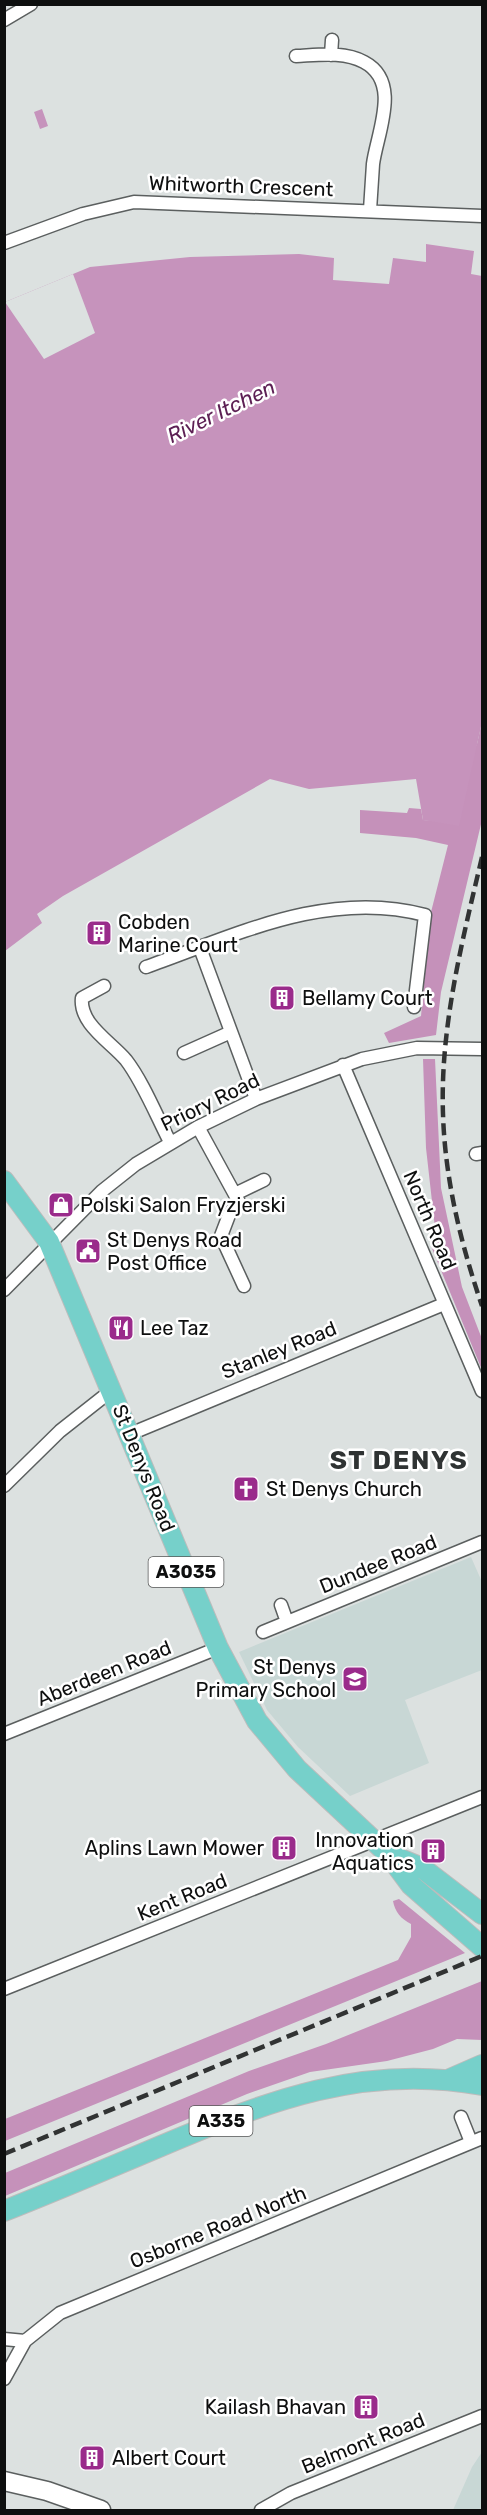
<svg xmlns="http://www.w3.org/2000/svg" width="487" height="2515" viewBox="0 0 487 2515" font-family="Rubik,sans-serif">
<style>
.built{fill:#c8d7d5}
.forest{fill:#c591ba}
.water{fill:#c693bc}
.pier{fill:#dce1e0}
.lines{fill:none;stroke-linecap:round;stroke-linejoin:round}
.street-casing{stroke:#5b5f5f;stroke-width:15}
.secondary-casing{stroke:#5b5f5f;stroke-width:21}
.primary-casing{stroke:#bcbcbc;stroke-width:22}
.street{stroke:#fff;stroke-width:12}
.secondary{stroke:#fff;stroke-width:18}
.primary{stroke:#76d0ca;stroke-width:20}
.rail{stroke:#313333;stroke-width:4.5;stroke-dasharray:12 6;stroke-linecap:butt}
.labels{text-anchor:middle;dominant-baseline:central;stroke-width:5;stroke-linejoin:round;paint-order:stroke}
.shield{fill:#fff;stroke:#565757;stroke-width:1.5}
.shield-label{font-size:18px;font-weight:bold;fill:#0e0f0f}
.street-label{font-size:20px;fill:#0e0f0f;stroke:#fff}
.poi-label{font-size:20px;fill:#0e0f0f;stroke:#fff;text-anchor:start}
.water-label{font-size:21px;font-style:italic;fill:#5d2054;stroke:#fff}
.district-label{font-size:26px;font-weight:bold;letter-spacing:1.5px;fill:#2f3333;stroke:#fff}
</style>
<rect width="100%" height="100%" fill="#dce1e0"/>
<!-- built -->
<path class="built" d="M471,1557L482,1582V1670L405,1700L429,1763L350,1796L298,1747L267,1710L239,1652Z
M482,2452V2510H453L472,2467Z"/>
<!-- forest -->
<path class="forest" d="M482,722V820L441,992L436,1035L389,1043L384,1033L421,1016L430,916L448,845L416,838L360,833V810L407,813L409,808L421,809L423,820L437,821L477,744Z
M423,1059H435L441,1188L462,1287L482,1339V1370L431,1246L436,1237L426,1148Z
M399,1899L465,1953L5,2141V2119L398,1960L411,1937V1924C401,1919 395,1912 393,1901Z
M482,1981V2040L457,2039L433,2049L387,2061L310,2072L247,2094L5,2196V2173L249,2071L326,2044Z"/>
<!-- water -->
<path class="water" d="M42,109L48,126L40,129L34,112Z
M426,244L474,251L471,274L482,276V722L459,826L423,820L416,779L309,789L270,779L63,896L37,914L42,923L5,951V302L90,267L190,257L299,254L334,258L333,280L389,284L393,258L426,262Z"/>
<!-- pier -->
<path class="pier" d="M73,274L95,333L44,359L5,302Z"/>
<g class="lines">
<!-- street casing -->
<g class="street-casing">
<path id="street" d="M4,20L31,4
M331,55L332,40
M296,56C318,55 344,51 364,62C402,82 377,133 373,164C372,179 371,195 370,210
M4,243L83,214L134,202L482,216
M200,948L256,1099
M146,967C236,935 328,889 425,915L414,1007
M104,986L82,998C79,1024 111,1042 126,1060C143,1082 157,1117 170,1142
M184,1053L231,1032
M343,1065L482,1391
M198,1127L239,1202L229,1215L221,1236L244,1286
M476,1154L482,1153
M235,1194L264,1180
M4,1290L102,1191L136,1164L198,1127L256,1099L362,1059L417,1048L482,1049
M130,1434L444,1304
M4,1486L60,1431L112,1390
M281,1605L287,1622
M263,1632L482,1542
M4,1734L218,1648
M4,1989L482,1797
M461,2117L471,2142
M4,2339L25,2341
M4,2379L25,2341L60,2313L482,2138
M261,2510L291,2493L482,2416"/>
</g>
<!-- secondary casing -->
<g class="secondary-casing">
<path id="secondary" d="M4,2481L47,2491L101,2510"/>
</g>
<!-- primary casing -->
<g class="primary-casing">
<path id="primary" d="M4,1181L49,1242L218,1648L257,1721L297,1769L388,1854L411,1885L482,1947
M388,1854L422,1868L482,1914
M450,2079L482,2065
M4,2211C57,2190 109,2168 161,2146C268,2101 364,2063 482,2085"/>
</g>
<!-- street -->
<use href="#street" class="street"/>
<!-- secondary -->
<use href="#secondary" class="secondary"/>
<!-- primary -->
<use href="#primary" class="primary"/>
<!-- rail -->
<path class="rail" d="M482,857C462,942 440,1027 443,1114C445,1180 461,1244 482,1306
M4,2154L482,1956"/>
</g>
<!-- icons -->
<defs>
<g id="building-square" transform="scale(1.35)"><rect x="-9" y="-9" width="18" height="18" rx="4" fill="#9a2b8b" stroke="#fff"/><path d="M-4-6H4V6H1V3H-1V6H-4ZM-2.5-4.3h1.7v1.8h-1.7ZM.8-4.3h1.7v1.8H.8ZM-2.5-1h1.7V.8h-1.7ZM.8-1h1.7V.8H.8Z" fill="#fff"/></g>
<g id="shop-square" transform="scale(1.35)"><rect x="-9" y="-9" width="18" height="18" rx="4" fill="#9a2b8b" stroke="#fff"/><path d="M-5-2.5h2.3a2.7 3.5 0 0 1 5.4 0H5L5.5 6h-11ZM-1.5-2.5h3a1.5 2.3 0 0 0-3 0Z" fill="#fff"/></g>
<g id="civic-square" transform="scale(1.35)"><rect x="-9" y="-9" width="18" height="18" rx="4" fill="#9a2b8b" stroke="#fff"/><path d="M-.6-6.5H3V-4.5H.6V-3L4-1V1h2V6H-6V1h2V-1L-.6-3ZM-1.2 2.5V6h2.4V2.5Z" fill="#fff"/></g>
<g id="restaurant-square" transform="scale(1.35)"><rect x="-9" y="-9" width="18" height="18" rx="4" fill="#9a2b8b" stroke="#fff"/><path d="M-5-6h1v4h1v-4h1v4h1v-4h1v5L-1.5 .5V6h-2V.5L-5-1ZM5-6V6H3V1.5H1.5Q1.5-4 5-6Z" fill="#fff"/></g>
<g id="church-square" transform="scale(1.35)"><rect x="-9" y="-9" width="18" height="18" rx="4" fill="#9a2b8b" stroke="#fff"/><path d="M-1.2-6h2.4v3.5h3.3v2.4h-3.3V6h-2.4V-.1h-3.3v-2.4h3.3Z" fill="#fff"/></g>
<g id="school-square" transform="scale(1.35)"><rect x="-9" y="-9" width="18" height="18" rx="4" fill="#9a2b8b" stroke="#fff"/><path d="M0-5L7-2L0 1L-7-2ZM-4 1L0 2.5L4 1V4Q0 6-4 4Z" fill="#fff"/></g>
</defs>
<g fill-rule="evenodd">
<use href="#building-square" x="99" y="933"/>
<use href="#building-square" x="282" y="998"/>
<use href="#shop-square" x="61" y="1205"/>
<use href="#civic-square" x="88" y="1251"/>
<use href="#restaurant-square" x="121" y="1328"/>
<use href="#church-square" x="246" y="1489"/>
<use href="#school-square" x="355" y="1679"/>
<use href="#building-square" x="284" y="1848"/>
<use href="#building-square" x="433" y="1851"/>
<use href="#building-square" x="366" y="2407"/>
<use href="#building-square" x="92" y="2458"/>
</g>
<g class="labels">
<!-- shield labels -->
<g class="shield">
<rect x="148.5" y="1557" width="75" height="30" rx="4.5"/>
<rect x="189.5" y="2106" width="63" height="30" rx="4.5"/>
</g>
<g class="shield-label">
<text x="186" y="1572">A3035</text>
<text x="221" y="2121">A335</text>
</g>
<!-- street labels -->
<g class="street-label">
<text transform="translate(241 186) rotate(2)">Whitworth Crescent</text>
<text transform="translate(210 1102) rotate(-26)">Priory Road</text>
<text transform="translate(430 1220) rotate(67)">North Road</text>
<text transform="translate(279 1350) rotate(-22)">Stanley Road</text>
<text transform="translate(144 1468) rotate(68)">St Denys Road</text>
<text transform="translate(378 1564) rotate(-22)">Dundee Road</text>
<text transform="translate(104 1673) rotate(-22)">Aberdeen Road</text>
<text transform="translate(182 1897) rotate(-22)">Kent Road</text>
<text transform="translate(218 2227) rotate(-22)">Osborne Road North</text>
<text transform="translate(363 2443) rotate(-22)">Belmont Road</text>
</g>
<!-- poi labels -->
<g class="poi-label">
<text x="118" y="922">Cobden<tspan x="118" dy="23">Marine Court</tspan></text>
<text x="302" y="998">Bellamy Court</text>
<text x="80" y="1205">Polski Salon Fryzjerski</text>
<text x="107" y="1240">St Denys Road<tspan x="107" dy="23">Post Office</tspan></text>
<text x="140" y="1328">Lee Taz</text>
<text x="266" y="1489">St Denys Church</text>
<text x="336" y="1667" text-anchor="end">St Denys<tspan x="336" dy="23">Primary School</tspan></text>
<text x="414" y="1840" text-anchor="end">Innovation<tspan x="414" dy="23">Aquatics</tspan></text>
<text x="264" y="1848" text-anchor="end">Aplins Lawn Mower</text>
<text x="346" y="2407" text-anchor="end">Kailash Bhavan</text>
<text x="112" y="2458">Albert Court</text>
</g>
<!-- water labels -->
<g class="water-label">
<text transform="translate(221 411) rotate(-26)">River Itchen</text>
</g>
<!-- district labels -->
<g class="district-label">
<text x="399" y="1460">ST DENYS</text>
</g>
</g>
<!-- border -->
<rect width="487" height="2515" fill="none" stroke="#0e0f0f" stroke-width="12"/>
</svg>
